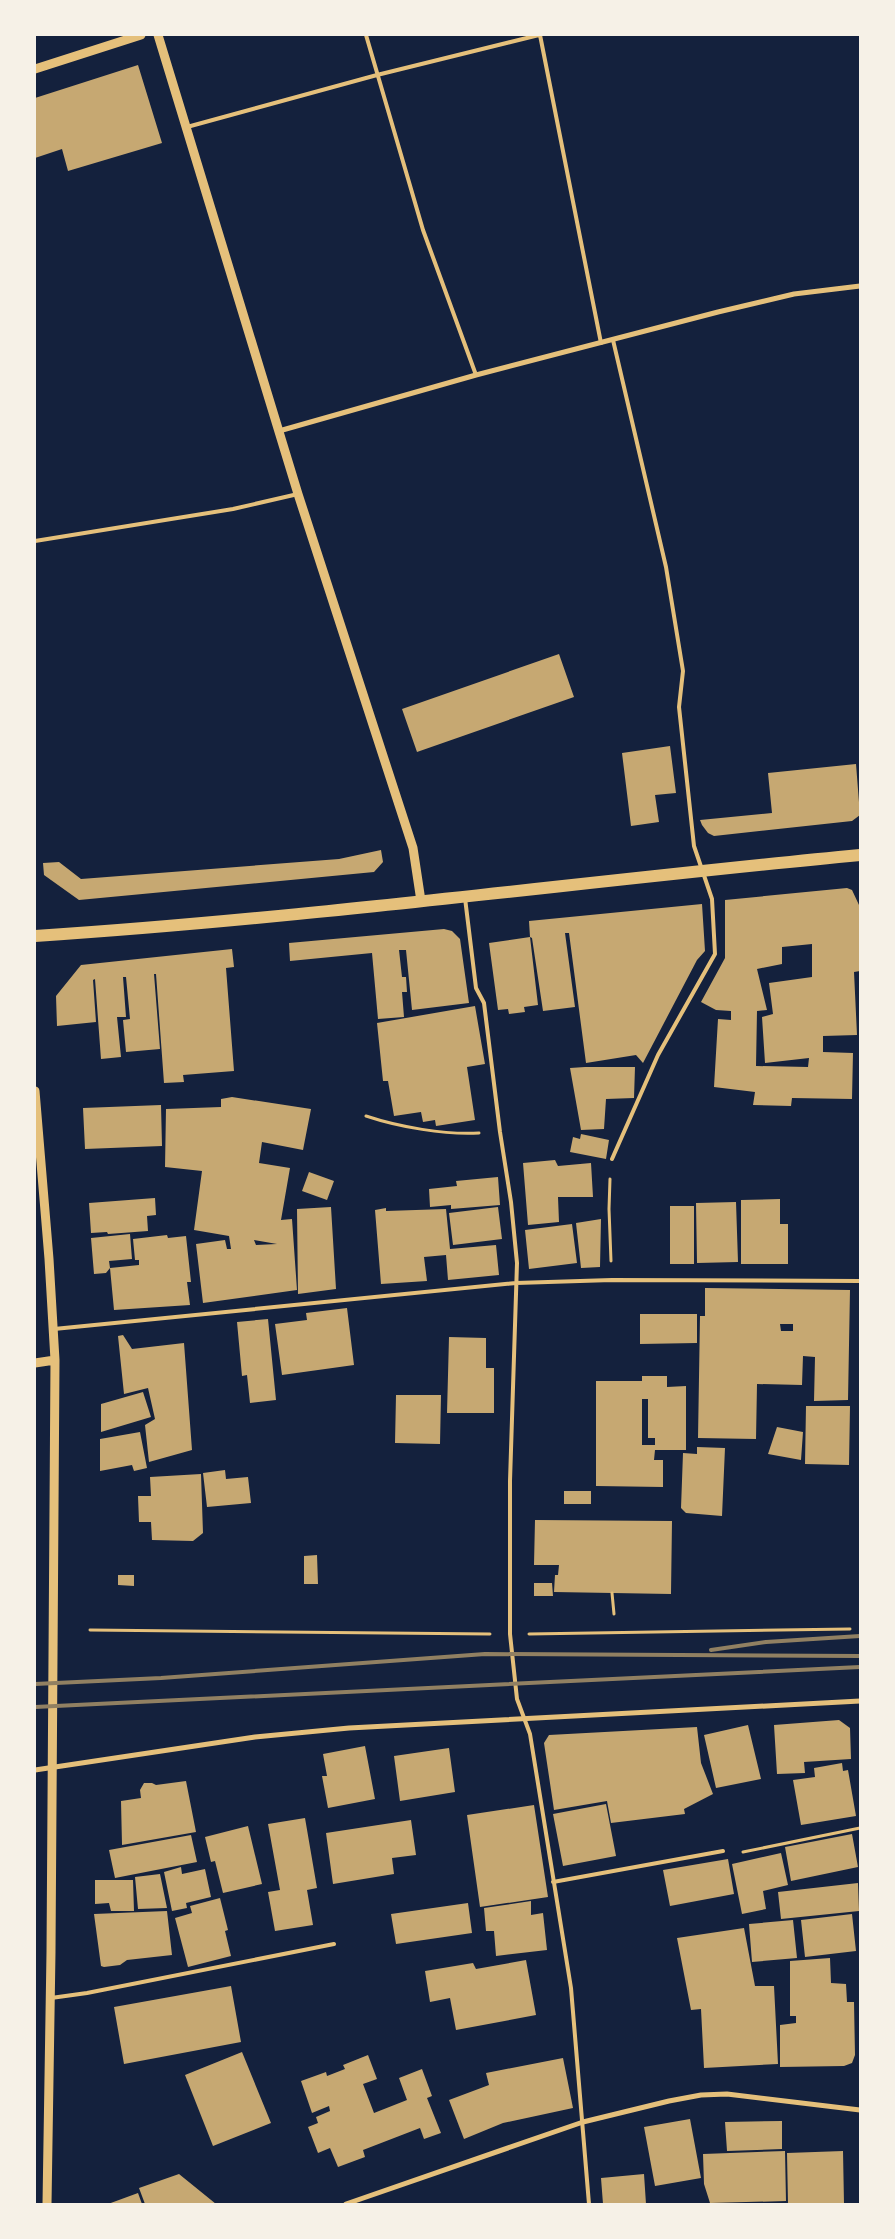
<svg xmlns="http://www.w3.org/2000/svg" width="895" height="2239" viewBox="0 0 895 2239" font-family="Overpass,sans-serif">
<style>
.building{fill:#c6a872;fill-rule:evenodd}
.lines{fill:none;stroke-linecap:round;stroke-linejoin:round}
.path{stroke:#e5c07b;stroke-width:3}
.service{stroke:#e5c07b;stroke-width:4}
.minor{stroke:#e5c07b;stroke-width:5}
.tertiary{stroke:#e5c07b;stroke-width:9}
.primary{stroke:#e5c07b;stroke-width:12}
.rail{stroke:#918062;stroke-width:4}
</style>
<rect width="100%" height="100%" fill="#14213d"/>
<!-- building -->
<path class="building" d="M138,65L162,143L68,171L62,149L35,158V98Z
M559,654L574,697L417,752L402,709Z
M670,746L676,793L655,795L659,822L631,826L622,753Z
M856,764L860,815L852,821L714,836L708,833L702,825L700,820L772,813L768,773Z
M381,850L383,862L374,872L79,900L44,875L43,863L59,862L81,879L339,859Z
M847,888L852,890L859,905L860,971L854,972L857,1035L823,1036V1052L853,1053L852,1099L792,1098L791,1106L753,1105L755,1092L714,1087L718,1019L731,1020V1011L716,1010L701,1002L725,958V900ZM812,944V977L769,983L773,1014L762,1017L765,1063L809,1058L808,1067L756,1066L757,1011L767,1010L757,969L782,964V947Z
M702,904L705,951L697,960L643,1063L636,1055L586,1063L569,933H565L575,1007L543,1011L532,938L530,937L529,921Z
M444,929L452,931L460,939L469,1003L412,1010L406,950H399L402,977H406L407,992H402L404,1017L378,1019L372,953L290,961L289,943Z
M530,937L538,1005L524,1007L525,1012L509,1014L508,1009L498,1010L489,943Z
M232,949L234,967L226,968L234,1071L183,1075L184,1082L164,1083L156,974H154L160,1049L126,1052L123,1020L130,1019L126,977H123L126,1017H117L121,1057L101,1059L95,979L93,980L96,1022L57,1026L56,996L81,965Z
M475,1006L485,1064L467,1067L475,1120L436,1126L435,1120L423,1122L421,1112L394,1116L388,1081H383L377,1023Z
M585,1067H635L634,1098L606,1099L604,1129L581,1130L570,1068Z
M232,1097L311,1109L303,1150L262,1142L259,1163L290,1168L281,1220L292,1219L297,1290L203,1303L196,1244L225,1240L227,1249H231L229,1236L194,1230L202,1171L165,1167L166,1109L221,1107V1099ZM254,1240L277,1244L256,1245Z
M161,1105L162,1146L85,1149L83,1108Z
M581,1134L609,1140L606,1159L570,1152L573,1137L580,1139Z
M555,1160L558,1166L591,1163L593,1197H558L559,1222L528,1225L523,1163Z
M309,1172L334,1181L327,1200L302,1191Z
M498,1177L500,1205L451,1209V1205L430,1207L429,1189L457,1186L456,1181Z
M155,1198L156,1215L147,1216L148,1231L108,1234L107,1232L91,1233L89,1203Z
M780,1199V1224H788V1264H741V1200Z
M736,1202L738,1262L697,1263L696,1203Z
M670,1206H694V1264H670Z
M331,1207L336,1289L298,1294L297,1209Z
M498,1207L502,1239L453,1245L449,1213Z
M386,1208V1211L446,1209L450,1249L496,1245L499,1275L448,1280L446,1255L424,1257L427,1281L381,1284L375,1210Z
M601,1219L600,1267L581,1268L576,1223Z
M572,1224L577,1263L529,1269L525,1230Z
M130,1234L132,1259L109,1261L110,1268L106,1273L94,1274L91,1238Z
M167,1235L168,1238L186,1236L191,1282H187L190,1305L114,1310L110,1268L139,1265V1260H135L133,1239Z
M705,1288L850,1290L848,1400L814,1401L815,1357L803,1356L802,1385L757,1384L756,1439L698,1438L700,1316H705ZM780,1324H793V1331H781Z
M347,1308L354,1365L282,1375L275,1324L307,1320L306,1313Z
M640,1314H697V1343L640,1344Z
M268,1319L276,1400L250,1403L247,1375L242,1376L237,1322Z
M123,1335L132,1349L184,1343L192,1450L149,1462L145,1425L155,1419L148,1388L124,1394L118,1336Z
M449,1337L486,1338V1368H494V1413H447Z
M642,1376H667V1387L686,1386V1450H655L654,1460H663V1487L596,1486V1381H642ZM642,1399H648V1438H655V1445H642Z
M143,1392L151,1417L101,1432V1404Z
M396,1395H441L440,1444L395,1443Z
M806,1406H850L849,1465L805,1464Z
M777,1427L803,1432L801,1460L768,1454Z
M140,1432L147,1468L134,1471L132,1465L100,1471V1439Z
M697,1447L725,1448L722,1516L686,1513L681,1508L683,1453L697,1454Z
M225,1470L226,1479L248,1477L251,1503L207,1507L203,1473Z
M201,1474L203,1533L193,1541L152,1540L151,1522H139L138,1496H151L150,1477Z
M564,1491H591V1504H564Z
M535,1520L672,1521L671,1594L554,1592L555,1575H558L559,1565H534Z
M317,1555L318,1584H304V1556Z
M118,1575H134V1586L118,1585Z
M534,1583H552L553,1596H534Z
M839,1720L850,1728L851,1759L804,1762L805,1773L777,1774L774,1725Z
M748,1725L761,1779L716,1788L704,1735Z
M697,1727L701,1763L713,1794L684,1809L685,1814L611,1823L607,1801L554,1810L544,1743L549,1735Z
M365,1746L375,1799L328,1808L322,1776H327L323,1754Z
M449,1748L455,1792L400,1801L394,1756Z
M842,1763L843,1771L848,1770L856,1816L801,1825L793,1780L815,1777L814,1768Z
M186,1781L196,1832L122,1845L121,1801L141,1798L140,1790L144,1783H152L156,1785Z
M606,1804L616,1856L563,1866L553,1814Z
M534,1805L548,1897L480,1907L467,1815Z
M305,1818L317,1888L307,1890L313,1925L275,1931L268,1892L280,1890L268,1824Z
M411,1820L416,1855L392,1858L394,1874L333,1884L326,1833Z
M248,1826L262,1884L223,1893L215,1861L211,1862L205,1837Z
M852,1834L858,1867L791,1881L785,1847Z
M191,1835L197,1862L115,1878L109,1850Z
M781,1853L788,1885L763,1891L766,1909L742,1914L732,1864Z
M728,1859L734,1894L670,1906L663,1870Z
M181,1867L182,1874L205,1869L211,1897L186,1903L187,1908L172,1911L164,1872Z
M160,1874L167,1908L138,1909L135,1877Z
M95,1880H133L134,1911H111L109,1903L95,1904Z
M858,1883L859,1911L781,1919L778,1892Z
M220,1898L228,1930L225,1931L231,1956L188,1967L175,1918L192,1913L190,1906Z
M531,1901V1915L543,1913L547,1950L496,1956L494,1931H486L484,1908Z
M468,1903L472,1933L396,1944L391,1914Z
M167,1911L172,1955L127,1960L120,1965L104,1967L101,1966L94,1914Z
M852,1914L856,1951L805,1957L801,1920Z
M793,1920L797,1958L752,1962L749,1924Z
M744,1928L755,1986H774L778,2064L704,2068L701,2009L691,2010L677,1938Z
M830,1958L831,1983L846,1984L847,2002H854L855,2055L852,2063L844,2066L780,2067V2025L796,2023V2016H790V1961Z
M526,1960L536,2015L456,2030L450,1998L430,2002L425,1971L473,1963L476,1969Z
M231,1986L241,2042L124,2064L114,2007Z
M242,2052L271,2123L213,2146L185,2075Z
M368,2055L377,2079L363,2084L374,2113L407,2100L399,2078L422,2069L432,2096L427,2098L441,2133L424,2139L420,2128L363,2150L365,2157L338,2167L330,2148L318,2153L308,2127L318,2123L316,2117L330,2111L329,2106L312,2113L301,2081L326,2072L327,2076L345,2069L343,2065Z
M563,2058L573,2108L503,2123L464,2139L449,2100L489,2085L486,2073Z
M690,2119L701,2178L655,2186L644,2127Z
M782,2121V2149L727,2151L725,2122Z
M785,2151L786,2201L710,2203L704,2184L703,2154Z
M843,2151L844,2204H788L787,2153Z
M179,2174L216,2204H145L139,2188Z
M644,2174L646,2204H603L601,2178Z
M138,2193L142,2204H108Z"/>
<g class="lines">
<!-- path -->
<path class="path" d="M366,1116C399,1127 445,1135 479,1133
M610,1179L609,1209L611,1261
M612,1593L614,1614
M90,1630L490,1634
M529,1634L850,1629
M743,1852L860,1828"/>
<!-- service -->
<path class="service" d="M366,35L423,230L476,375
M540,35L601,343
M187,127L377,75L539,35
M35,541L233,509L298,494
M465,898L476,988L484,1003L500,1132L511,1202L517,1263L510,1481V1634L517,1699L530,1734L571,1988L589,2204
M612,1159L658,1055L715,954L712,899L694,846L679,707L683,671L666,567L613,340
M54,1329L516,1283L612,1280L860,1281
M553,1882L723,1851
M51,1998L87,1993L334,1944"/>
<!-- minor -->
<path class="minor" d="M279,431L476,375L718,312L794,294L860,286
M35,1770L255,1737L349,1728L860,1701
M346,2204L583,2122L669,2101L701,2095L727,2094L860,2110"/>
<!-- tertiary -->
<path class="tertiary" d="M158,35L298,494L413,848L421,901
M35,69L141,35
M35,1091L49,1259L55,1360L51,1952L47,2204
M35,1363L55,1360"/>
<!-- primary -->
<path class="primary" d="M35,936C311,918 585,881 860,855"/>
<!-- rail -->
<path class="rail" d="M711,1650L766,1642L860,1636
M35,1684L161,1678L485,1654L860,1656
M35,1707L860,1667"/>
</g>
<!-- border -->
<rect width="895" height="2239" fill="none" stroke="#f6f1e7" stroke-width="72"/>
</svg>
